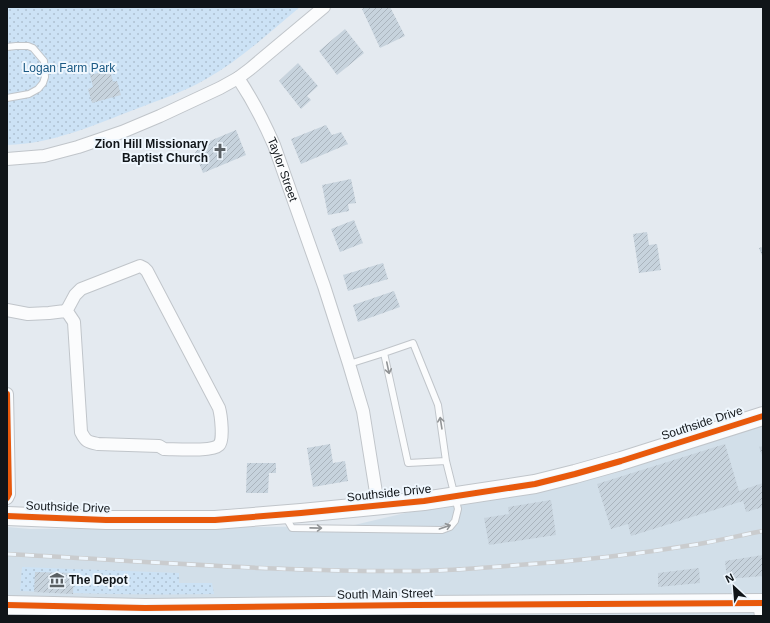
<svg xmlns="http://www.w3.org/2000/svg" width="770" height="623" viewBox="0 0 770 623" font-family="Helvetica,sans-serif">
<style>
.built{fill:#d2dfe9}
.grass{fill:url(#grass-dots)}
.building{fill:url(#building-hatch)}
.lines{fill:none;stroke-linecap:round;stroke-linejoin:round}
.lane-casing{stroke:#c0c5ca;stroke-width:8}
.street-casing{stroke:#c0c5ca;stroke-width:14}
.secondary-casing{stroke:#c0c5ca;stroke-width:20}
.lane{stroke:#fbfcfd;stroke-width:6}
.street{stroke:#fbfcfd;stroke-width:12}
.secondary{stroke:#fbfcfd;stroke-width:18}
.rail-casing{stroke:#caccce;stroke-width:4.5}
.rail{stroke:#eff7fe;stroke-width:3;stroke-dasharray:9;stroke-linecap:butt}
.cycleway-casing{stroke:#eff7fe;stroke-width:8}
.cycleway{stroke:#e8590c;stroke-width:6}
.oneway{stroke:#919496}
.labels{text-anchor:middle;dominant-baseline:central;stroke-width:4;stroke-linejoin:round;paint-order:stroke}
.park-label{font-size:12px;fill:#1c5a84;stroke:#eff7fe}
.poi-label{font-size:12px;font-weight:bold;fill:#101519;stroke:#eff7fe;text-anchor:end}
.street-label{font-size:12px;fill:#101519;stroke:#eff7fe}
</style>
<defs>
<pattern id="grass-dots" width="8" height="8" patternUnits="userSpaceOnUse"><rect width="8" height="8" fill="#cce2f5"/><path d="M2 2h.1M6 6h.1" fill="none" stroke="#aec1d1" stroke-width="1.8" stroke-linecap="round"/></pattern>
<pattern id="building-hatch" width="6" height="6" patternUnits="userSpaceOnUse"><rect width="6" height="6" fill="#c7d3dd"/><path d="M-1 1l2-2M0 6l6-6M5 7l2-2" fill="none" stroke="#aab4bd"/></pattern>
</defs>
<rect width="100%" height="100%" fill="#e4eaf0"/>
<!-- built -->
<path class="built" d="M763,408V616H7V527L30,529L350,526L592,469Z"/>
<!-- grass -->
<path class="grass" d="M7,7H300C270,32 240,60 206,79C184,92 159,100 136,109C94,125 52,144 7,145Z
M22,567L179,573V583H212L214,594C150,595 85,594 20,591Z"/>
<!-- building -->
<path class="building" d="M366,7H390L405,36L380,48L362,9Z
M345,29L364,53L337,75L319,51Z
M298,63L318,86L307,96L311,100L301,109L279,81Z
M110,70L113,82L117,81L121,95L92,103L88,89L93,87L90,75Z
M326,125L332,135L341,132L348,144L301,164L291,139Z
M236,130L246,155L203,173L195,153L198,149V146Z
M351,179L356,203L348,204L349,211L328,215L322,185Z
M354,220L363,243L340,252L331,229Z
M647,232L649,245L657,244L661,270L639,273L633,234Z
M763,247V258L759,248Z
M383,263L388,279L348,291L343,275Z
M394,291L400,307L358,322L353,305Z
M330,444L333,463L345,461L348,481L313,487L307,448Z
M725,444L739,491L763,483V507L746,512L743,501L631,536L628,524L611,529L597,484Z
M763,446V458L759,447Z
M247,463H276V473H269L268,493H246Z
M551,500L556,535L489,545L484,518L509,514L508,507Z
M763,555V576L727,579L725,561Z
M699,568L700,583L658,587V573Z
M35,572L74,573L73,594L34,592Z"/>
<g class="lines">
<!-- lane casing -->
<g class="lane-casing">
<path id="lane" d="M7,47L16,46H28L33,48L44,61L45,77L43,83L38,89L29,94L7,98
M349,364L384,353
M285,516L292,528L442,530L450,527L455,521L458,509L446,461L438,405L413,343L384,353L408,463L446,461"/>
</g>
<!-- street casing -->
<g class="street-casing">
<g id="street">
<path id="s1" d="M238,78C252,99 264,122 274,145L324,286L349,364L363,411L378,505"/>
<path d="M7,159L44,156L78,147L122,132L160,116L220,88L238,78L250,69L324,7"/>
<path d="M7,310L28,314L49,313L65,311L68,308L75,295L81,289L140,266L144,268L147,271L219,408C221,415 224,440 219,445C212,452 175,449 164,449L159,446L98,444C88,442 86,442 81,432L74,322L66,310"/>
<path d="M7,394L9,494L7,498"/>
<path d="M759,603L761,616"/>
</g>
</g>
<!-- secondary casing -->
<g class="secondary-casing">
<path id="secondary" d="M7,516L106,520H215L301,513L424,501L535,484L575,474L621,461L763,416
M7,605L145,608L415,605L763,603"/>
</g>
<!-- lane -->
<use href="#lane" class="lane"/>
<!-- street -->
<use href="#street" class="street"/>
<!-- secondary -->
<use href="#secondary" class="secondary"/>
<!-- rail casing -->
<g class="rail-casing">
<path id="rail" d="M7,554C142,561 276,572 411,571C447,571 482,568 518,565C579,561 639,554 699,544C721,540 742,535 763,531"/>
</g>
<!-- rail -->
<use href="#rail" class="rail"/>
<!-- cycleway casing -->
<g class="cycleway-casing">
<path id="cycleway" d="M7,394L9,494L7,498
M7,516L106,520H215L301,513L424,501L535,484L575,474L621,461L763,416
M7,605L145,608L415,605L763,603"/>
</g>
<!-- cycleway -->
<use href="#cycleway" class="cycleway"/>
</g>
<!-- one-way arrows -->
<defs><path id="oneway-shaft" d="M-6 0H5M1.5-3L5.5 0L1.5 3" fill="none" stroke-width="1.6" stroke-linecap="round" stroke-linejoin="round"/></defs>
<g class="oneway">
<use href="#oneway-shaft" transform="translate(388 368) rotate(78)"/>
<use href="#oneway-shaft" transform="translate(441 423) rotate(-99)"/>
<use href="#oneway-shaft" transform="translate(445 527) rotate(-19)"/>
<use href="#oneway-shaft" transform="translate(316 528) rotate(1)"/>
</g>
<!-- icons -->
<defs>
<g id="church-bare" transform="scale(1.2)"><path d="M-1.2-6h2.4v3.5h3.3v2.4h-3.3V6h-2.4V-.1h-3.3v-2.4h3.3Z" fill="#5a6064" stroke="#eff7fe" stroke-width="2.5" paint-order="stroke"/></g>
<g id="museum-bare" transform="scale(1.2)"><path d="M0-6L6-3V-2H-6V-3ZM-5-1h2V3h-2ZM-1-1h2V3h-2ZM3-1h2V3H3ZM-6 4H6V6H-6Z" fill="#5a6064" stroke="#eff7fe" stroke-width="2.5" paint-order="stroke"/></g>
</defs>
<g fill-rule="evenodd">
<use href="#church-bare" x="220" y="151"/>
<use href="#museum-bare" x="57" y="580"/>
</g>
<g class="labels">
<!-- park labels -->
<g class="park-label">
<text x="69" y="68">Logan Farm Park</text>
</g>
<!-- poi labels -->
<g class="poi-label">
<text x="208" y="144">Zion Hill Missionary<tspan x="208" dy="14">Baptist Church</tspan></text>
<text x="69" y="580" text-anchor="start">The Depot</text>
</g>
<!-- street labels -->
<g class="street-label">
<text stroke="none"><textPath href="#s1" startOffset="102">Taylor Street</textPath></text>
<text transform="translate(702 423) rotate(-18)">Southside Drive</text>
<text transform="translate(389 493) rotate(-6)">Southside Drive</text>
<text transform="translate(68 507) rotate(2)">Southside Drive</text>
<text transform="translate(385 594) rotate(-1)">South Main Street</text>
</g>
</g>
<!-- border -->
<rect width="770" height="623" fill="none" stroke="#101519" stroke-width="16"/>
<!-- north arrow -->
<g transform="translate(734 587) rotate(334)" stroke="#eff7fe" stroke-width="3" paint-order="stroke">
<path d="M0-3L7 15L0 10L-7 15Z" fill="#101519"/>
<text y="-6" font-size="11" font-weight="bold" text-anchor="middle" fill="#101519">N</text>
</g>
</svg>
